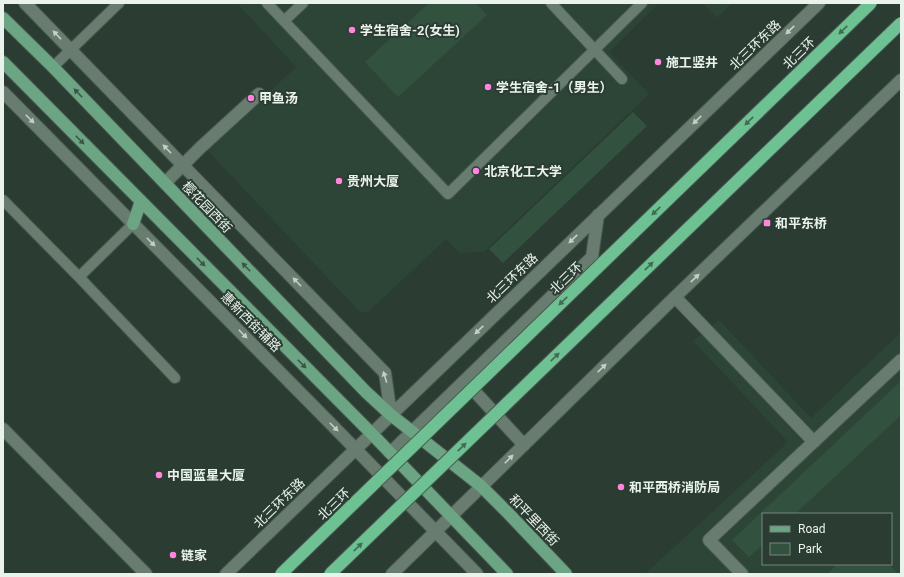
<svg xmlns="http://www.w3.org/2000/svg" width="904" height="577" viewBox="0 0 904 577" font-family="Roboto,'Noto Sans SC',sans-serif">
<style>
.built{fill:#2d4537;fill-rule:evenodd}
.green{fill:#32523f}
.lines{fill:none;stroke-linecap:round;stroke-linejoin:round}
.lane-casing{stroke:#4a5950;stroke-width:12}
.street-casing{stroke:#4a5950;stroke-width:14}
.secondary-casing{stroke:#4a5950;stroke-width:14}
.primary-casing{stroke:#4a5950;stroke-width:14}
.lane{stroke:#697c70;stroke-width:10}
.street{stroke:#697c70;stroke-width:12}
.secondary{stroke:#697c70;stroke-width:12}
.primary{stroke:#6ba584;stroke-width:12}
.highway-bridge-casing{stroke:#4a5950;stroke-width:14;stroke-linecap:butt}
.highway-bridge{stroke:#6dc192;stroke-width:12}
.oneway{fill:#c3cfc7}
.oneway2{fill:#426b54}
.oneway3{fill:#3b5646}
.poi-dot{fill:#ff85df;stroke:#2b3c32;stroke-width:1.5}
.labels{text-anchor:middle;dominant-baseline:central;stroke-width:4;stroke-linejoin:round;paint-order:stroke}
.poi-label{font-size:13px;font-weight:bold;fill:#e9f3ec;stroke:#2b3c32;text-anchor:start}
.street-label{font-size:13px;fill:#e9f3ec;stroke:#2b3c32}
</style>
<rect width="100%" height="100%" fill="#2b3c32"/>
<!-- built -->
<path class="built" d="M237,3H659L609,52L649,94L484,252L459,253L446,239L367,313L359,311L207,150L296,67Z
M703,3H732L717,18Z
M719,320L811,418L901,332V574H645L788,442L693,341ZM763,514H891V564H763Z"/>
<!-- green -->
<path class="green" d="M429,3H476L487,15L398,97L365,62Z
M633,112L647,126L503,263L489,249Z
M901,381V415L795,514H763V544L749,557L732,540Z
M837,564H889L898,574H827Z"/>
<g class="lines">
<!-- lane casing -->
<g class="lane-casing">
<path id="lane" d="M267,3L448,194L642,3
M551,3L622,79
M284,21L303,3
M53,67L119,3
M3,200L79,277L175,378
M79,277L133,224"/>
</g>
<!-- street casing -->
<g class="street-casing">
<path id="street" d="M165,183L200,148L259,94
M675,297L814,442
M3,429L146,574
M742,574L709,540L901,360"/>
</g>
<!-- secondary casing -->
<g class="secondary-casing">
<path id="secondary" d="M25,3L385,373L391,415
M3,92L333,426L477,574
M465,381L524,445
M390,453L592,257L598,215
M226,574L819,3
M392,574L675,297L901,80"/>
</g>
<!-- primary casing -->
<g class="primary-casing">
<path id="primary" d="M3,18L53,67L366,392L391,415L481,486L508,513L566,574
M3,62L372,434L507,574
M133,224L141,201"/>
</g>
<!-- lane -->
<use href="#lane" class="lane"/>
<!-- street -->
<use href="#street" class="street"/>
<!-- secondary -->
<use href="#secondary" class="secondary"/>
<!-- primary -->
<use href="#primary" class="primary"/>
<!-- highway-bridge casing -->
<g class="highway-bridge-casing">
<path id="highway-bridge" d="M281,574L871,3
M330,574L901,23"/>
</g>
<!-- highway-bridge -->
<use href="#highway-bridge" class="highway-bridge"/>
</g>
<!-- one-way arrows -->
<defs><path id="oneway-solid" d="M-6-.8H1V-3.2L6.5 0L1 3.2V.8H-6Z"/></defs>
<g class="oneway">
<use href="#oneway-solid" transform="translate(790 30) rotate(136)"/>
<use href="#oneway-solid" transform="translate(57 35) rotate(-134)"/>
<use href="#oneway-solid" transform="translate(30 119) rotate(45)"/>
<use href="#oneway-solid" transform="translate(697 120) rotate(136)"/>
<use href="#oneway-solid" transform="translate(167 149) rotate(-134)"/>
<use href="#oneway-solid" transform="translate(573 239) rotate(136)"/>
<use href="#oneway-solid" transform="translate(151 242) rotate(45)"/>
<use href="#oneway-solid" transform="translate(695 278) rotate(-44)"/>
<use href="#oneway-solid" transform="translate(297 282) rotate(-134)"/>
<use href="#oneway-solid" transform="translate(479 330) rotate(136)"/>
<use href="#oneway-solid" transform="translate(243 334) rotate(45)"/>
<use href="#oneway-solid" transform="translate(602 368) rotate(-44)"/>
<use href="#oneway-solid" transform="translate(385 377) rotate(-107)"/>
<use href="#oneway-solid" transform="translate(334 427) rotate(45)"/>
<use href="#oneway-solid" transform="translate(509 459) rotate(-45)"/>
</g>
<g class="oneway2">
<use href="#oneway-solid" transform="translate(843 30) rotate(136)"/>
<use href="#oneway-solid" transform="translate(749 121) rotate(136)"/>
<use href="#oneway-solid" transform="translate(656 211) rotate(136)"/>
<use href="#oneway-solid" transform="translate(649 266) rotate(-44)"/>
<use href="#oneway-solid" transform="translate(563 301) rotate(136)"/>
<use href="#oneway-solid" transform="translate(555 357) rotate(-44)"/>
<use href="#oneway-solid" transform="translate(462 447) rotate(-44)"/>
<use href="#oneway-solid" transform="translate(358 547) rotate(-44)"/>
</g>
<g class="oneway3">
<use href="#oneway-solid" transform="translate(78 93) rotate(-134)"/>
<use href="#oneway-solid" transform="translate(80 140) rotate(45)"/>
<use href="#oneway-solid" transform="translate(201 262) rotate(45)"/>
<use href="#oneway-solid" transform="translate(246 267) rotate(-134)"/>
<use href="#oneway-solid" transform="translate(302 364) rotate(45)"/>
</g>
<!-- markers -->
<g class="poi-dot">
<circle cx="352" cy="30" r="4"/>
<circle cx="658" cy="62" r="4"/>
<circle cx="488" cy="87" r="4"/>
<circle cx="251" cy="98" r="4"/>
<circle cx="476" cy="171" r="4"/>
<circle cx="339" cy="181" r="4"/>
<rect x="763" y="219" width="8" height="8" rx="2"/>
<circle cx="159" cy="475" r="4"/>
<circle cx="621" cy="487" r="4"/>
<circle cx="173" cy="555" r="4"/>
</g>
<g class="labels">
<!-- poi labels -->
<g class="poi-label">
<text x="360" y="30">学生宿舍-2(女生)</text>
<text x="666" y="62">施工竖井</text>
<text x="496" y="87">学生宿舍-1（男生）</text>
<text x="259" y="98">甲鱼汤</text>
<text x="484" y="171">北京化工大学</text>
<text x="347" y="181">贵州大厦</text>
<text x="775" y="223">和平东桥</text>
<text x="167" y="475">中国蓝星大厦</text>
<text x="629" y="487">和平西桥消防局</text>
<text x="181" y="555">链家</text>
</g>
<!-- street labels -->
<g class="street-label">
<text transform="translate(755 45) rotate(-44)">北三环东路</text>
<text transform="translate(799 53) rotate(-44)">北三环</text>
<text transform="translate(207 207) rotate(46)">樱花园西街</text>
<text transform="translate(512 278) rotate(-44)">北三环东路</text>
<text transform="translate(566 278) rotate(-44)">北三环</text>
<text transform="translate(251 322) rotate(45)">惠新西街辅路</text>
<text transform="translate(279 503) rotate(-44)">北三环东路</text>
<text transform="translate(334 504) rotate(-44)">北三环</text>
<text transform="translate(534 520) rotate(46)">和平里西街</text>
</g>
</g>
<!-- border -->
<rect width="904" height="577" fill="none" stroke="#e9f3ec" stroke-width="8"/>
<!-- legend -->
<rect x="762" y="513" width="130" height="52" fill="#2b3c32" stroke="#77857c"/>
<rect x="770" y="526" width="20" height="6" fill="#6ba584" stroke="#77857c"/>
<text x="798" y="533" font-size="12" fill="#e9f3ec">Road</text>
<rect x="770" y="543" width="20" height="12" fill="#32523f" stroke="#77857c"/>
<text x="798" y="553" font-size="12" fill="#e9f3ec">Park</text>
</svg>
